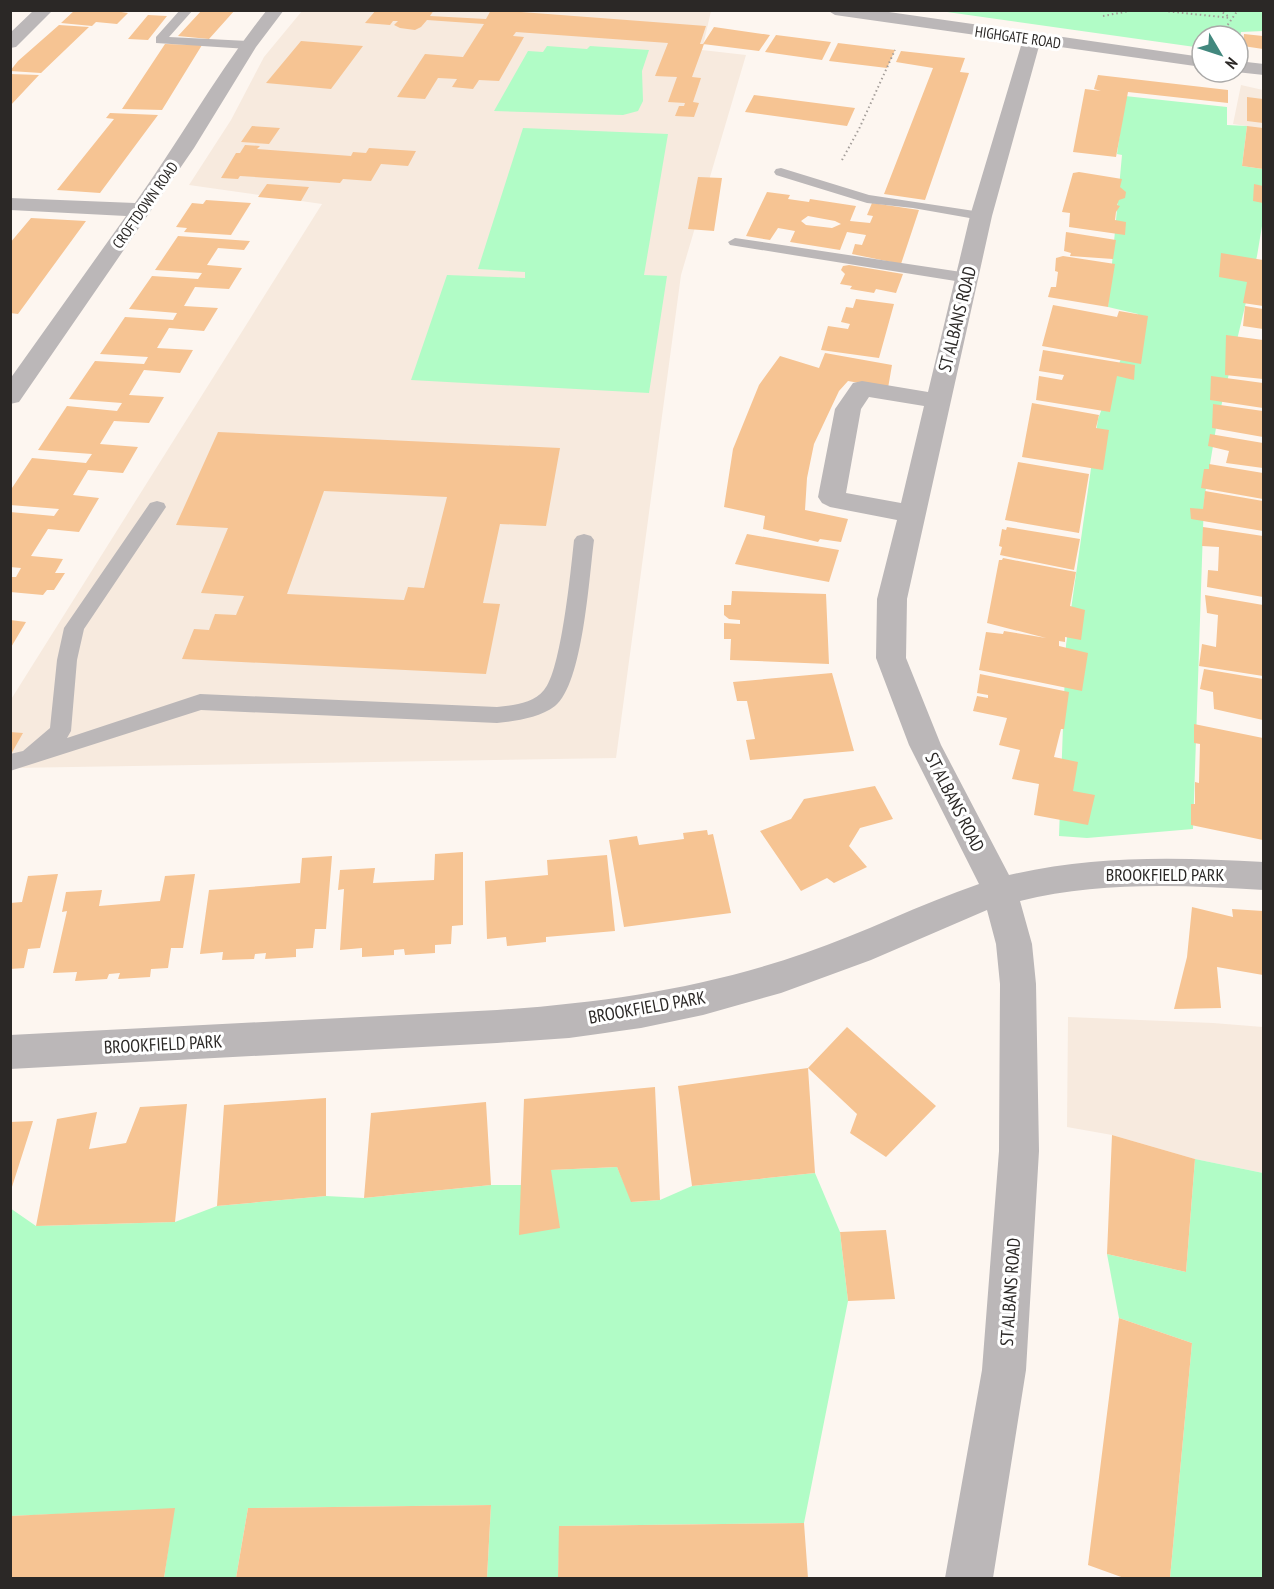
<svg xmlns="http://www.w3.org/2000/svg" width="1274" height="1589" viewBox="0 0 1274 1589" font-family="'PT Sans Narrow',sans-serif">
<style>
.built{fill:#f7eade}
.green{fill:#b1fcc6}
.building{fill:#f6c493;fill-rule:evenodd}
.lines{fill:none;stroke-linecap:round;stroke-linejoin:round}
.path{stroke:#a49e9a;stroke-width:2;stroke-dasharray:1.5 3;stroke-linecap:butt}
.service{fill:#bbb7b8;fill-rule:evenodd}
.minor{fill:#bbb7b8;fill-rule:evenodd}
.tertiary{fill:#bbb7b8;fill-rule:evenodd}
.labels{text-anchor:middle;dominant-baseline:central;stroke-width:6;stroke-linejoin:round;paint-order:stroke}
.far-street-label{font-size:15px;fill:#2b2826;stroke:#fff}
.street-label{font-size:18px;fill:#2b2826;stroke:#fff}
</style>
<rect width="100%" height="100%" fill="#fdf6f0"/>
<!-- built -->
<path class="built" d="M302,11H711L702,50L746,55L681,275L616,758L11,768L10,701L322,204L189,185L231,120L264,57Z
M1241,85L1263,90V165L1245,162L1247,126L1233,124Z
M1068,1017L1213,1023L1263,1027V1173L1195,1159L1112,1135L1067,1127Z"/>
<!-- green -->
<path class="green" d="M940,11H1263V31L1241,32L1238,53V36H1202V48Z
M547,46L587,49L590,46L649,50L642,71L643,101L638,111L623,115L494,111L528,51L543,52Z
M1125,96L1227,107V125L1247,126L1242,166L1263,169V220L1257,256L1216,428L1204,500L1193,829L1087,838L1059,836L1066,645L1098,419L1138,314L1108,307L1122,155L1117,154Z
M523,128L668,134L644,275L667,276L649,393L411,380L447,275L525,278V272L478,269Z
M1195,1159L1263,1173V1578H1170L1192,1343L1119,1318L1107,1254L1186,1272Z
M617,1167L632,1202L660,1200L692,1186L815,1173L840,1232L848,1301L804,1523L560,1526L558,1578H487L491,1505L248,1508L236,1578H164L174,1509L11,1516L10,1208L36,1226L175,1222L217,1206L326,1196L364,1198L491,1185H522L551,1170Z"/>
<!-- building -->
<path class="building" d="M75,10H108L128,13L117,24L96,22L92,26L61,23Z
M202,10H235L209,39L178,36Z
M376,10H434L430,16L486,19L491,10H495L706,26L700,44H704L692,77L701,78L693,102L699,103L694,117L675,116L679,106H684L685,103L668,102L677,77L655,76L668,43L516,32L513,36L524,37L499,81L479,80L473,89L452,87L457,79L438,78L425,99L397,97L425,54L463,57L484,24L427,20L421,27L415,30L400,28L394,25L398,21H393L390,25L365,23Z
M148,15L167,16L148,40L128,39Z
M59,25L89,27L41,73L10,71L18,61Z
M714,27L770,35L759,51L703,44Z
M1244,34L1263,36V49L1243,46Z
M776,35L831,42L822,60L765,52Z
M301,41L363,46L331,89L266,83Z
M838,43L895,50L887,68L829,61Z
M165,44L202,45L162,110L122,109Z
M901,51L965,58L960,72L969,73L925,200L884,194L933,68L896,62Z
M10,74L39,75L10,106Z
M1098,75L1228,90V103L1128,92L1116,157L1073,152L1085,89L1101,91L1094,89Z
M754,95L855,108L847,126L745,112Z
M1247,97L1263,99V123L1247,121Z
M110,113L158,115L100,193L57,190L114,119L106,118Z
M252,126L280,128L269,144L241,142Z
M1247,126L1263,128V169L1242,166Z
M245,145L260,146L257,149L351,156L353,152L366,153L369,148L416,151L408,166L381,164L371,181L343,179L340,183L240,176L238,179L221,178L236,153H240Z
M1079,172L1122,179L1120,187L1126,192L1125,198L1119,200L1117,205L1120,206L1116,212L1115,220L1126,222L1125,235L1069,227L1070,213L1062,212L1073,173Z
M698,177L722,178L714,231L688,229Z
M267,184L309,187L301,201L258,197Z
M1254,184L1263,186V203L1253,201Z
M767,192L790,195L788,199L809,202L810,199L856,206L850,221L870,223L873,216L867,215L872,203L919,210L901,264L852,254L855,244L862,245L866,235L847,232L840,250L790,242L795,231L778,228L770,240L746,236ZM808,216L835,221L841,224L832,228L806,225L801,221Z
M206,200L251,203L231,235L184,232L187,228L176,227L192,203L203,204Z
M31,218L86,221L18,314L10,313V243Z
M1066,232L1116,240L1113,259L1070,256L1071,253L1064,251Z
M178,236L250,241L244,250L218,248L207,265L242,268L229,289L195,287L184,306L218,308L204,331L169,328L157,348L193,350L180,373L144,370L129,395L164,397L149,423L114,421L100,444L138,447L123,473L88,470L73,495L99,498L79,532L48,529L31,556L63,559L55,573H65L54,590H47L43,595L10,592V577H16L21,568L10,567V512L54,516L59,509L10,505V491L32,458L86,463L92,454L38,450L67,406L117,411L122,403L69,399L95,361L144,364L148,357L100,354L125,317L173,320L177,313L129,309L152,276L198,279L202,273L155,270Z
M1221,253L1263,260V306L1243,303L1247,282L1219,277Z
M1063,256L1115,264L1108,307L1048,297L1051,287H1056L1058,272L1055,271L1056,258Z
M849,265L903,274L896,293L876,289L874,293L850,289L852,286L840,284L845,274L841,270L843,266Z
M856,299L894,304L879,358L821,350L828,326L848,329L850,324L841,322L846,307L853,308Z
M1053,305L1117,317L1119,311L1148,316L1141,364L1042,346Z
M1245,306L1263,309V329L1243,326Z
M1226,335L1263,340V379L1225,375Z
M1043,350L1135,365L1134,380L1117,376L1110,412L1036,400L1039,376L1062,380L1064,375L1039,371Z
M825,353L892,365L888,388L848,381L839,391L814,444L807,478L805,510L848,519L841,542L820,539L818,542L763,529L765,516L724,507L733,449L759,385L780,356L819,368Z
M1211,376L1263,383V408L1210,400Z
M1032,403L1099,415L1096,428L1109,430L1103,470L1022,457Z
M1213,404L1263,411V437L1212,428Z
M218,432L560,448L546,526L500,524L483,603L500,604L486,674L182,659L194,629L209,630L215,614L236,615L244,596L201,593L228,528L176,525ZM324,491L447,497L424,588L408,587L404,600L287,594Z
M1210,434L1263,443V468L1226,463L1229,451L1208,446Z
M1018,462L1089,474L1079,533L1005,520Z
M1209,464L1263,473V499L1201,488L1204,469H1209Z
M1205,491L1263,501V531L1191,519L1190,508L1203,509Z
M1007,527L1080,539L1074,570L1000,555L1002,547L999,546L1002,529L1006,530Z
M1203,527L1263,536V597L1207,587L1208,570L1218,571L1219,547L1202,546Z
M747,534L839,550L829,582L735,564Z
M1003,558L1076,572L1070,606L1085,610L1081,640L1065,637V642L1059,641V646L1088,653L1082,691L979,670L986,632L1003,634L1004,631L1046,638L987,623L999,560H1002Z
M732,591L826,594L829,664L730,660L731,639H724V623L740,624V620L729,619L724,615V605H731Z
M1205,595L1263,605V676L1199,666L1202,644L1216,647L1218,615L1207,613Z
M10,620L26,622L10,649Z
M1204,669L1263,679V720L1214,709L1213,692L1200,689Z
M832,673L854,751L750,760L746,740L755,739L747,701H737L733,682Z
M980,674L1069,692L1064,729H1061L1054,757L1078,762L1073,791L1095,795L1088,825L1034,815L1039,784L1012,779L1020,750L999,745L1007,718L973,711L977,696L988,698V695L977,693Z
M1194,724L1263,738V840L1191,825V804H1195V782L1199,783L1200,744L1194,743Z
M10,732L23,733L10,756Z
M875,786L893,819L860,828L849,846L867,867L834,883L827,878L801,891L760,831L791,819L804,799Z
M707,830L708,835L713,834L731,913L624,927L609,840L637,836L639,845L684,839L683,833Z
M463,852V925L452,926L451,944L435,945V953L405,955L404,949L394,950V955L362,957V948L340,950L344,889L338,890L340,870L375,868L373,883L434,880L435,854Z
M607,855L615,931L546,937V942L507,946L506,937L487,939L485,881L548,875L547,860Z
M332,856L326,929H315L313,948L296,949V957L265,959L266,953L255,954L254,959L222,960L223,952L200,954L209,890L300,883L302,858Z
M58,874L40,948L28,949L24,968L10,969V903L22,902L28,876Z
M195,874L183,948H171L168,968L151,969L150,977L118,979L120,973L109,974L107,979L75,981L77,972L53,973L67,911L62,912L66,892L102,890L99,906L160,901L165,876Z
M1192,907L1233,917L1232,909L1263,911V975L1217,967L1221,1008L1174,1009L1187,957Z
M847,1027L936,1106L886,1157L850,1133L857,1114L808,1068Z
M808,1068L815,1173L692,1186L678,1086Z
M655,1087L660,1200L631,1202L617,1167L551,1170L560,1228L519,1235L524,1099Z
M326,1098V1196L217,1206L224,1105Z
M486,1102L491,1185L364,1198L371,1113Z
M187,1104L175,1222L36,1226L57,1119L97,1112L89,1149L126,1143L140,1107Z
M33,1121L11,1190H10V1122Z
M1112,1135L1195,1159L1186,1272L1107,1254Z
M886,1230L895,1299L848,1301L840,1232Z
M1119,1318L1192,1343L1170,1578H1124L1088,1565Z
M491,1505L487,1578H236L248,1508Z
M175,1508L164,1578H10V1516Z
M804,1523L808,1578H558L559,1526Z"/>
<g class="lines">
<!-- path -->
<path class="path" d="M1155,10L1231,18
M1219,10L1228,16
M1103,16L1135,10
M1220,36L1238,10
M842,160L859,129L895,50"/>
<!-- service -->
<path class="service" d="M180,10H193L169,37L248,41L254,45L248,49L156,43V37Z
M781,168L869,195L981,212L988,216L981,220L913,208L867,203L776,175L774,172L776,169Z
M735,238L968,273L976,278L968,283L730,245L728,242Z
M157,501L164,503L166,507L84,629L77,660L71,731L67,738L200,694L497,707C513,705 533,704 544,690C561,672 571,569 574,540L577,536L584,534L591,536L594,540C589,577 583,684 555,706C539,718 516,721 497,723L201,710L10,771V754L23,751L50,728L57,660L64,628L150,503Z"/>
<!-- minor -->
<path class="minor" d="M34,10H53L16,47L10,48V33Z
M267,10H284L256,47L194,148L19,402L10,404V379L126,216L10,210V198L135,203C180,140 218,71 267,10Z
M1032,34L1038,35L1041,39L992,216L907,599L906,658L941,745L1009,875C1093,855 1177,857 1264,862V890C1182,885 1100,881 1020,901L1032,944L1036,984L1039,1151L1026,1370L993,1578H945L982,1370L999,1151L1000,984L996,944L987,910L871,960L781,993L703,1015L641,1028L569,1038L497,1043L10,1069V1035L497,1010C602,1003 705,988 805,953C864,933 920,904 979,884L909,745L876,658L877,599L897,520L830,507L822,503L818,497L835,409L853,383L862,381L928,392L970,216L1023,39L1026,35ZM869,397L924,406L901,503L846,493L861,409Z"/>
<!-- tertiary -->
<path class="tertiary" d="M827,10H875L1202,57V67L835,15Z
M1238,61L1264,64V75L1236,72H1238Z"/>
</g>
<g class="labels">
<!-- far-street labels -->
<g class="far-street-label">
<text transform="translate(1018 37) rotate(8)">HIGHGATE ROAD</text>
<text transform="translate(145 205) rotate(-55)">CROFTDOWN ROAD</text>
</g>
<!-- street labels -->
<g class="street-label">
<text transform="translate(957 319) rotate(-76)">ST ALBANS ROAD</text>
<text transform="translate(955 802) rotate(63)">ST ALBANS ROAD</text>
<text x="1165" y="874">BROOKFIELD PARK</text>
<text transform="translate(647 1007) rotate(-10)">BROOKFIELD PARK</text>
<text transform="translate(163 1044) rotate(-3)">BROOKFIELD PARK</text>
<text transform="translate(1010 1292) rotate(-86)">ST ALBANS ROAD</text>
</g>
</g>
<!-- border -->
<rect width="1274" height="1589" fill="none" stroke="#2b2826" stroke-width="24"/>
<!-- north arrow -->
<g transform="translate(1220 54) rotate(129)"><circle r="28" fill="#ffffff" stroke="#aaa9a8" stroke-width="1.5"/>
<path d="M0-4.5L10 22L0 15L-10 22Z" fill="#42887e"/>
<text y="-9" font-size="16" font-weight="bold" text-anchor="middle" fill="#2b2826">N</text>
</g>
</svg>
